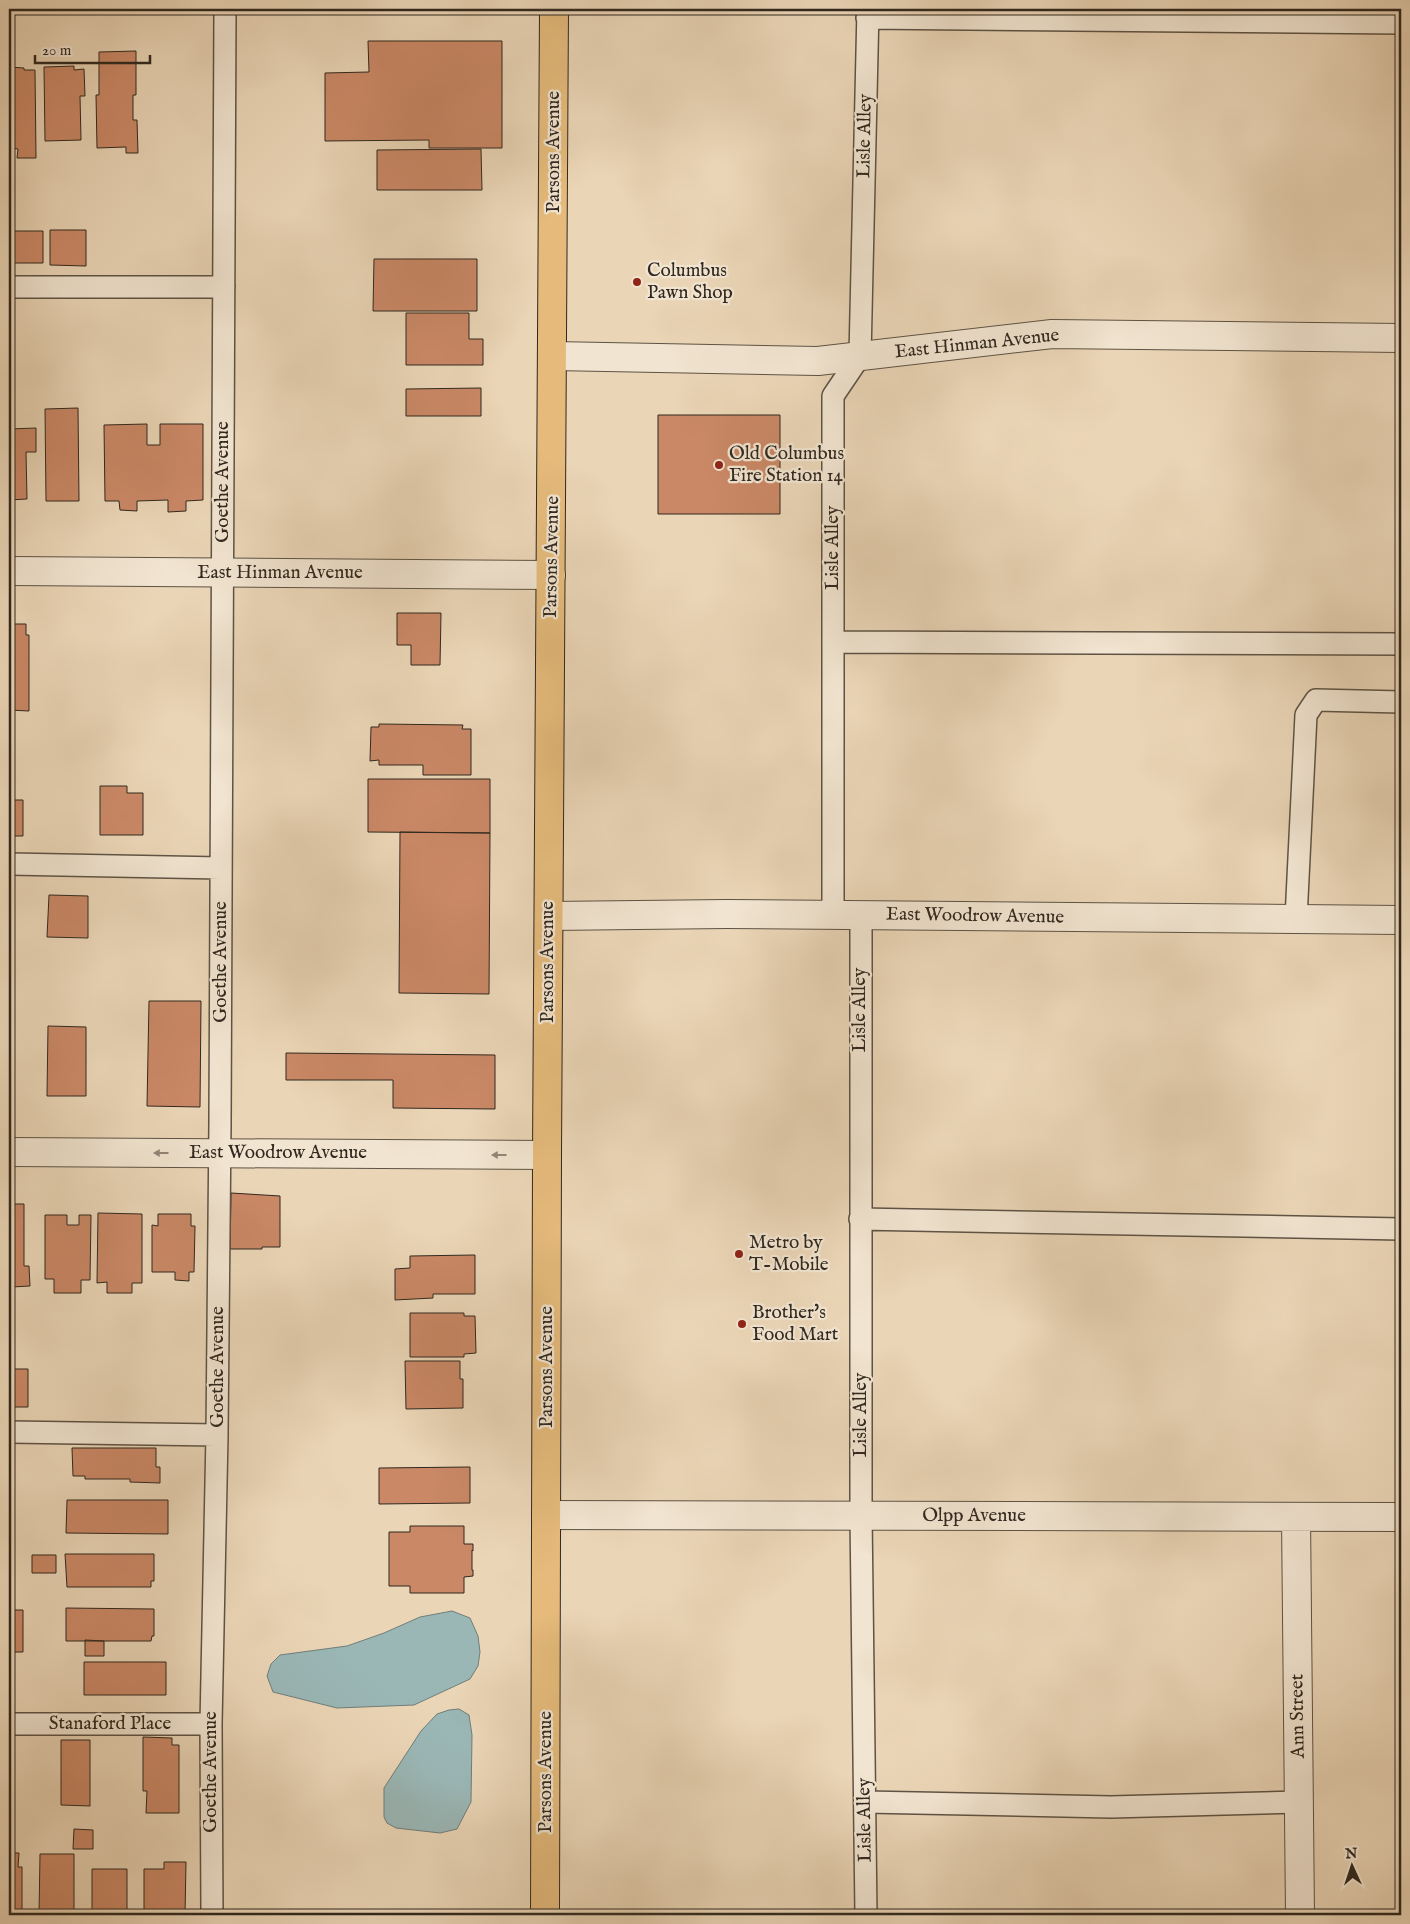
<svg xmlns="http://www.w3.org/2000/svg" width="1410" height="1924" viewBox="0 0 1410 1924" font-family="'IM FELL English',serif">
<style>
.water{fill:#9ab7b6;stroke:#707e7a}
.building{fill:#ca8866;stroke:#30281f}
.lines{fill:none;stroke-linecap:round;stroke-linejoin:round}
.lane-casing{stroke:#5e5345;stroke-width:24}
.street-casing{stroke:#5e5345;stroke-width:30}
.primary-casing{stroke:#30281f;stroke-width:30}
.lane{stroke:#f1e4d0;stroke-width:21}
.street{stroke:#f1e4d0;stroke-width:28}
.primary{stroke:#e5ba7b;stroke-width:28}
.oneway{fill:#908678}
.poi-dot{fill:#8f2418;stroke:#f1e4d0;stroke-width:2}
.labels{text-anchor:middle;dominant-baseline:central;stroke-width:4.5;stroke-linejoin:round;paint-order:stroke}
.street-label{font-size:19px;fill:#30281f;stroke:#f1e4d0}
.poi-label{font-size:19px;fill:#30281f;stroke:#f1e4d0;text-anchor:start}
</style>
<rect width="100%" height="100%" fill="#ead5b6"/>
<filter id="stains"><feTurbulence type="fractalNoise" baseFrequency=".004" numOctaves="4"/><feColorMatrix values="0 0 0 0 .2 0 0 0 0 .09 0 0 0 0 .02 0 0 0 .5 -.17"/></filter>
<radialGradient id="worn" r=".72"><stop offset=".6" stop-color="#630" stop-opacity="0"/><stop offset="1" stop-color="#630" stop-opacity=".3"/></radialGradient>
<!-- water -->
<path class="water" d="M452,1611L470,1618L478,1636L480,1652L478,1666L470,1679L414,1705L337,1708L273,1692L267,1676L271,1664L280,1655L347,1646L384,1633L420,1617Z
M459,1709L469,1715L472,1735L471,1802L457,1829L440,1833L396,1828L387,1823L384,1817V1788L421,1731L437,1714L449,1710Z"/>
<!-- building -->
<path class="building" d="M368,41H502V148H429V140L325,141V73L369,72Z
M136,51V95H133V120H137L138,153H126V147L97,148L96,95H99V52Z
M74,66V70L84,69L85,96H80L81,140L45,141L44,67Z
M9,67L24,68V70H35L36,158H17L18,149L9,148Z
M481,149L482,190H377V150Z
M50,230H86V266L50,265Z
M9,231H43V263H9Z
M374,259H477V311H373Z
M406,313H469V339H483V365H406Z
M481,388V416H406V389Z
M78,408L79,501H46L45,409Z
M658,415H780V514H658Z
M147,424V445H160V424H203V500L186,501V511L168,512V500L137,501V511L120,510L119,501H105L104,425Z
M36,428V452H26L27,499L9,500V429Z
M397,613H441L440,665H411V645H397Z
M9,624H26V635H29V711L9,710Z
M379,724L463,725L462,729H471V775H423V765H379V760L370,761L371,727H379Z
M368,779H490V833L368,832Z
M100,786H127V793H143V835H100Z
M9,800H23V836H9Z
M400,832L490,833L489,994L399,993Z
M49,895L88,896V938L47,937Z
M149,1001H201L200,1107L147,1106Z
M48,1026L86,1027V1096H47Z
M286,1053L495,1055V1109L393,1108V1080H286Z
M231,1193L280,1196V1247H262V1249H230Z
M9,1204H24V1266H29L30,1286L12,1287L13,1310H9Z
M98,1213L142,1214V1283H132V1293H107V1282L97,1283Z
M158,1214H191V1226H195L194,1272H189V1281L175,1280V1272H152V1225L158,1226Z
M45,1215H67V1225H79V1215H91L90,1280H81V1293H54V1279H45Z
M475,1255V1294H433V1298L395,1300V1269L410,1268V1256Z
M410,1313H464V1316H475L476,1353L464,1354V1357H410Z
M405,1361H460V1379H463V1408L406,1409Z
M9,1369H28V1407H9Z
M72,1448H156V1467H160V1483L130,1482V1479H85V1476H73Z
M470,1467V1503L379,1504V1468Z
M67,1500H168V1534L66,1533Z
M410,1526H464V1544H473V1551L472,1550V1570H473V1576L464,1577V1593H410V1586H389V1532H410Z
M65,1554H154V1581H151V1587H67Z
M32,1555H56V1573H32Z
M66,1608L154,1609V1636H152L151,1641H66Z
M9,1610H23V1652H9Z
M85,1640L104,1641V1656H85Z
M84,1662H166V1695H84Z
M143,1737L172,1738V1745H179V1813H146L147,1791H143Z
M61,1740H90V1806L61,1805Z
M74,1829L93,1830V1849H73Z
M9,1853H19L18,1867H22V1915H9Z
M40,1854H74V1915H39Z
M164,1862H186L185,1915H144V1869H164Z
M92,1869H127V1915H92Z"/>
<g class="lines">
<!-- lane casing -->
<g class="lane-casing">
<path id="lane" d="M867,18L1401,23
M9,287H224
M833,642L1401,644
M9,864L221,868
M833,915V396L860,356L868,9
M861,915V1515L866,1915
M1296,919L1306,715L1316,700L1401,702
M860,1219L1401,1229
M9,1432L217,1435
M9,1724H211
M865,1802L1111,1807L1299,1802
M212,1915L211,1724L217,1435L220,1122L225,9"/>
</g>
<!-- street casing -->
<g class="street-casing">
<path id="street" d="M553,356L818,361L1052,334L1401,338
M9,571L551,575
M549,916L726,914L1401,920
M9,1152L547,1155
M546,1515L1401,1517
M1296,1517L1300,1915"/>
</g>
<!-- primary casing -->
<g class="primary-casing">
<path id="primary" d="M545,1915L547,1155L554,9"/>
</g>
<!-- lane -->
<use href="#lane" class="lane"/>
<!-- street -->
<use href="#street" class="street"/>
<!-- primary -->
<use href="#primary" class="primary"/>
</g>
<!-- one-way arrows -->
<defs><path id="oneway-solid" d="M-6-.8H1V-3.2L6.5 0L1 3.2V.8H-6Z" transform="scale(1.25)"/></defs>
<g class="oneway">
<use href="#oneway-solid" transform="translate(161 1153) rotate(-180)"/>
<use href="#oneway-solid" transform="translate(499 1155) rotate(180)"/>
</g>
<!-- markers -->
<g class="poi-dot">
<circle cx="637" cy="282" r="5"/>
<circle cx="719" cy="465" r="5"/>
<circle cx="739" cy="1254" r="5"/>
<circle cx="742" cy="1324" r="5"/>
</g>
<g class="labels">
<!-- street labels -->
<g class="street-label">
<text transform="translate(865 136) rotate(-89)">Lisle Alley</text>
<text transform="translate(554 152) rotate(-90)">Parsons Avenue</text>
<text transform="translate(977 344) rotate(-6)">East Hinman Avenue</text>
<text transform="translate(223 482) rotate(-90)">Goethe Avenue</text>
<text transform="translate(833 548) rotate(-90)">Lisle Alley</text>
<text transform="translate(552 557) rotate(-89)">Parsons Avenue</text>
<text x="280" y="573">East Hinman Avenue</text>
<text transform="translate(975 916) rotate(1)">East Woodrow Avenue</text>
<text transform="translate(221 962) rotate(-90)">Goethe Avenue</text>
<text transform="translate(548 962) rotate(-90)">Parsons Avenue</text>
<text transform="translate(860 1010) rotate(-90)">Lisle Alley</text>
<text x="278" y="1153">East Woodrow Avenue</text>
<text transform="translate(218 1367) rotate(-90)">Goethe Avenue</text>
<text transform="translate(547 1367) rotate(-90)">Parsons Avenue</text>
<text transform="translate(861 1415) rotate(-90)">Lisle Alley</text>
<text x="974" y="1516">Olpp Avenue</text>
<text transform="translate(1298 1716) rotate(-91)">Ann Street</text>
<text x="110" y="1724">Stanaford Place</text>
<text transform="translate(211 1772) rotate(-90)">Goethe Avenue</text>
<text transform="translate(546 1772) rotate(-90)">Parsons Avenue</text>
<text transform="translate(865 1820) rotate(-91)">Lisle Alley</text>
</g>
<!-- poi labels -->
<g class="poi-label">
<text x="647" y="271">Columbus<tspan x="647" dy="22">Pawn Shop</tspan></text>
<text x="729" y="454">Old Columbus<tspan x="729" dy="22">Fire Station 14</tspan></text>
<text x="749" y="1243">Metro by<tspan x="749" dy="22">T-Mobile</tspan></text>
<text x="752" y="1313">Brother's<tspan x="752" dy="22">Food Mart</tspan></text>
</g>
</g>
<!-- margin -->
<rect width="1410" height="1924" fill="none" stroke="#ead5b6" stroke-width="30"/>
<rect x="10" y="10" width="1390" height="1904" fill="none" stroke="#30281f" stroke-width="2.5"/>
<rect x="15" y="15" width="1380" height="1894" fill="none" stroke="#30281f"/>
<!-- north arrow -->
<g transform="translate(1352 1866) rotate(357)" stroke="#f1e4d0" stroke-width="4" paint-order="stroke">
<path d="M0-4L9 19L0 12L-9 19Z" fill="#30281f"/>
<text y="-8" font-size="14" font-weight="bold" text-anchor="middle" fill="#30281f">N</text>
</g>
<!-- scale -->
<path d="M35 55v8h115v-8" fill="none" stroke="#30281f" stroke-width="2.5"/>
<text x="42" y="55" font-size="15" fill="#30281f" stroke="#f1e4d0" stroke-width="4" paint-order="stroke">20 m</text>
<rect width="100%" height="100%" filter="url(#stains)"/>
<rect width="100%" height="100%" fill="url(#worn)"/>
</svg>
